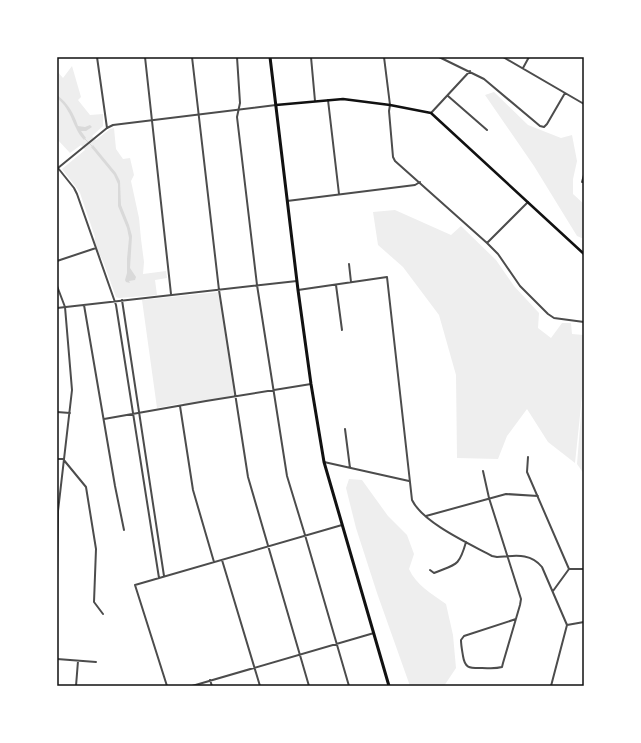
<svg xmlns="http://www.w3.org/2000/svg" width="641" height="743" viewBox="0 0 641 743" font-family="'PT Sans',sans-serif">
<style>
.green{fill:#eee}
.water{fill:#d9d9d9}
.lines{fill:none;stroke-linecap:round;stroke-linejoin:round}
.stream{stroke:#d9d9d9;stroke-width:1}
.minor{stroke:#4c4c4c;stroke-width:2}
.tertiary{stroke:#4c4c4c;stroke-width:2}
.secondary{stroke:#111;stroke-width:2.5}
.primary{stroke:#111;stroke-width:3}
.neatline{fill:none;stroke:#111;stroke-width:1.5}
</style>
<rect width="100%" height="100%" fill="#fff"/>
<!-- green -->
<path class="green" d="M72,66L81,97L78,100L90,115L103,114V126L92,136L96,140L110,129L114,128L116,149L123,159L130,158L134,175L131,181L139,218L141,239L144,262L143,274L166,271L167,278L155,280L157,295L119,298L116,297L103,261L94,244L95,237L80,193L76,187L62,169L85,150L81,145L70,153L57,139V71L63,78Z
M494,92L528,125L561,138L572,135L577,161L573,179V194L584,204V239L577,236L534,166L485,95Z
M395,210L451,235L461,226L496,260L514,286L539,313L538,328L551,338L562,323H571L572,334L584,335V377L575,463L548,442L527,409L507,436L498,459L457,458L456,375L439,315L403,267L378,245L373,212Z
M219,292L235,396L184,405L183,403L157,408L142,300Z
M583,390L584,391V474L577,464Z
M349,479L362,480L388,516L407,535L414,554L409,569C416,585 432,594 446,604L453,635L456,668L444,686H410L377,593L356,528L346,488Z"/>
<!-- water -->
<path class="water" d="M57,95C68,103 74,114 78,126L85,127L90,125L92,127L86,131H81L86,138L84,140C72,127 73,111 57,98Z
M93,145L116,173L120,181L121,205L129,225L132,236L130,268L136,277L135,280L129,281L130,283L126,282L125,280L127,273V259L129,238L127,228L118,206V184L114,175L91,147Z"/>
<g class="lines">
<!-- stream -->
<path class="stream" d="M84,138L92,146"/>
<!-- minor -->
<path class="minor" d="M145,57L171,294
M192,57L219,290L248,477L309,686
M237,57L240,103L237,117L257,285L287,476L305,535L349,686
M311,57L315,101
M384,57L390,105L389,111L393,157L395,161L487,243L498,254L520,286L548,314L554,318L584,322
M439,57L484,79L540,126L544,127L547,124L565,93
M503,57L584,104
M57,58L58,57
M523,68L529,57
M448,96L487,130
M328,100L339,194
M431,113L470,71
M58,168L74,188L77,194L116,305L159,578
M58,168L107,128
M584,175L582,182H584
M287,201L415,185L420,182
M487,243L528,202
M57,261L96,248
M349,264L351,282
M336,285L342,330
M57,286L65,307L72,390L58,511L57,582
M298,290L387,277L412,500C423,523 470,544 492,556L497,557C514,556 530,552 542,567L567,625L551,686
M122,300L164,576
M84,305L115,486L124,530
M57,308L297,281
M180,406L193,490L214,562
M57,412L70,413
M104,419L206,401L311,384
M345,429L350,468
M528,457L527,472L569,569L553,591
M57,459H63L86,487L96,549L94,602L103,614
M324,462L409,481
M483,471L489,498L521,599L520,605L503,663L502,667C495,669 489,668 482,668C470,668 465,669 463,656C462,650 461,645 461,640L464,636L516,619
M426,516L506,494L538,496
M222,560L260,686
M569,569H584
M430,570L434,573C456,564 459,567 466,542
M567,625L584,622
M57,659L96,662
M210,680L212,686
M76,686L78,661
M167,686L135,585L342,525
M192,686L374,633"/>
<!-- tertiary -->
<path class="tertiary" d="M97,57L107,128L113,125L276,105"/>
<!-- secondary -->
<path class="secondary" d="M276,105L343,99L390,105L431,113L584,254"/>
<!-- primary -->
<path class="primary" d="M270,57L298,290L311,384L324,462L389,686"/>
</g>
<!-- border -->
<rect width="641" height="743" fill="none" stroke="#ffffff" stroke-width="116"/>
<rect x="58" y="58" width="525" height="627" class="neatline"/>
</svg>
